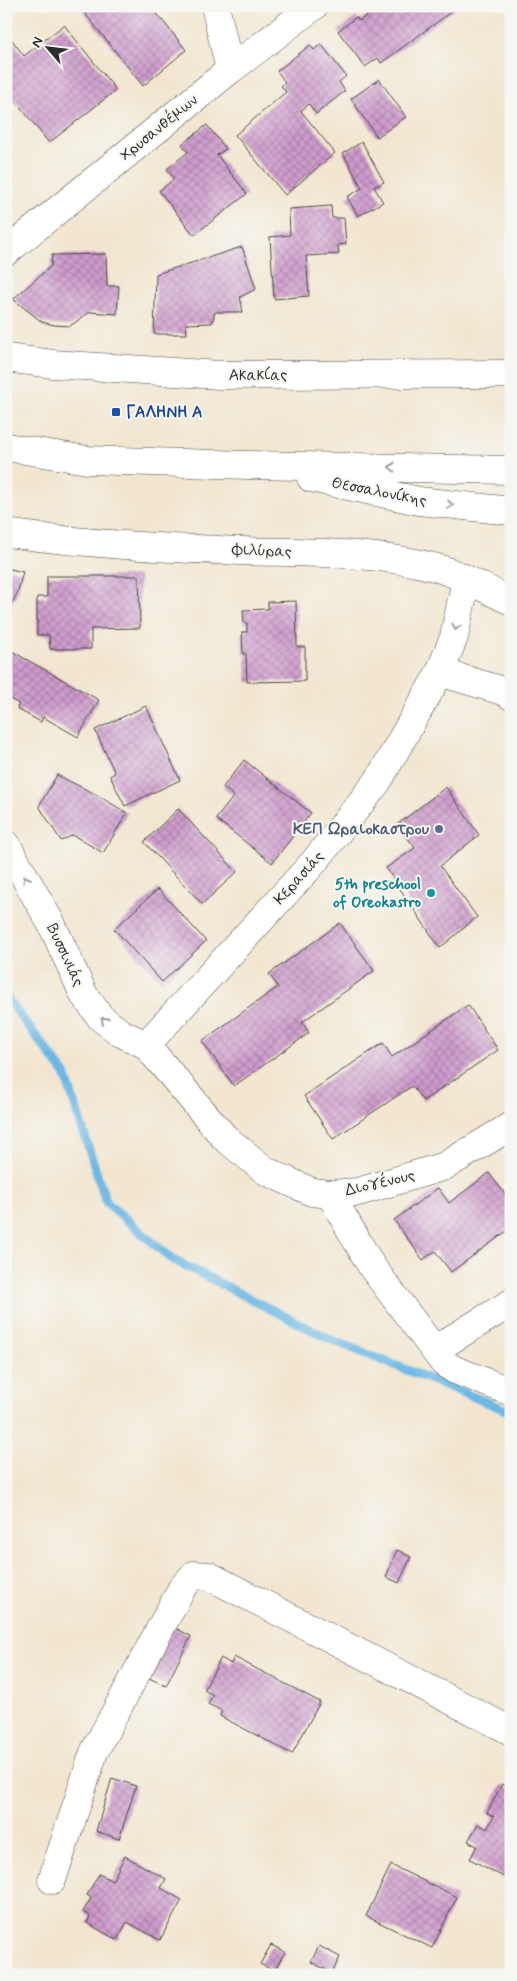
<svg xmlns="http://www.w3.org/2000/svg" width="517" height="1981" viewBox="0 0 517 1981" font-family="Mynerve,sans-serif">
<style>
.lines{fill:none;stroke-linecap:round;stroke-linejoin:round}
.stream{stroke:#6ab8e4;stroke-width:9}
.building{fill:url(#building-cross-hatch)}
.minor-casing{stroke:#494744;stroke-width:29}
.major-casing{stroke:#494744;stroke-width:29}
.minor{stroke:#fff;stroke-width:28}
.major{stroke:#fff;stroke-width:28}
.oneway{stroke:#a0a0a0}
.transit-dot{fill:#1a4fb4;stroke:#f6f6f2;stroke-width:2}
.service-dot{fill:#5c6f8a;stroke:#f6f6f2;stroke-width:2}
.culture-dot{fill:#0f9aa8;stroke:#f6f6f2;stroke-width:2}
.labels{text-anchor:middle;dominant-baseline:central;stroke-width:4;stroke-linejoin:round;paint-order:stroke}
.street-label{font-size:16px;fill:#2b2b2b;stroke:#f6f6f2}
.transit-label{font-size:16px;font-weight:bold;fill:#164399;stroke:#f6f6f2;text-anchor:start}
.service-label{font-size:16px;font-weight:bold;fill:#4e5e75;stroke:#f6f6f2;text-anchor:end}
.culture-label{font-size:16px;font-weight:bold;fill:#0d838f;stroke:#f6f6f2;text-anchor:end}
</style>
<defs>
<pattern id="building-cross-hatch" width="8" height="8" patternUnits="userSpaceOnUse" patternTransform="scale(1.25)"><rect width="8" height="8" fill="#cf9bcd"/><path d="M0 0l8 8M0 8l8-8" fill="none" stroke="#a87fa7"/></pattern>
</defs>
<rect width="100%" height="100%" fill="#f6f6f2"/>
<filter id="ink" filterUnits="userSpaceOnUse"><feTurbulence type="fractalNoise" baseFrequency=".02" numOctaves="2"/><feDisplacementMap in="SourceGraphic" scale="10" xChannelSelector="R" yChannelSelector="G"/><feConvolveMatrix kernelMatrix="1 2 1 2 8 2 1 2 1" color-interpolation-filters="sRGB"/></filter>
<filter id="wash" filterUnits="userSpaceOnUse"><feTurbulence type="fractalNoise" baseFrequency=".0096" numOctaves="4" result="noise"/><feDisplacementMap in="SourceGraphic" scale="20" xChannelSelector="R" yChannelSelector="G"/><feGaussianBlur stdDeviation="1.12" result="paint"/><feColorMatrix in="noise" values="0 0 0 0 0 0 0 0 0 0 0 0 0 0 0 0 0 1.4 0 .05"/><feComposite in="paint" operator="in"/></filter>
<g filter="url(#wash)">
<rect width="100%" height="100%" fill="#f2e6d0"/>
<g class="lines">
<!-- stream -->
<path class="stream" d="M6,997L65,1074L106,1202L172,1259L332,1340L511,1412"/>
</g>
<g id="blocks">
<!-- building -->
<path class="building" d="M79,6H151L186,50L143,86Z
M372,6H459L381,63L378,58L365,67L338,31L356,17L359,21L374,10Z
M64,25L116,90L49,143L6,89V44L12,40L24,56Z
M321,44L346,76L339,82L345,91L316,114L309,104L301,111L335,153L285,195L235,135L286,92L281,86L285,82L277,71L310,45L314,50Z
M379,79L406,117L377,137L351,99Z
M207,125L226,149L217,155L247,194L194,235L159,191L174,179L167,169L188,152L182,144Z
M362,142L384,182L374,187L383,202L358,216L347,197L362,188L343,153Z
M331,206L332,218H344L346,244L338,245L339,254L306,256L309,296L274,299L270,237L290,235L289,209Z
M242,247L256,289L240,297L243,312H215L212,323L186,324L187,334H154L156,274Z
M106,254L107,286H119L117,314L90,312L70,326L54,325L42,322L13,299L51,266L52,255Z
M6,568L23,572L17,594L6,613Z
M47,576H139L140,628L91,629V649H50L49,635H37V597H47Z
M296,601L297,647H305V681L247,682L246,654H243L242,632H247V623H244L243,610L268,609V602Z
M6,648L99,700L78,737L43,717L41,722L17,709L19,704L6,697Z
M146,706L180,780L125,806L110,776L115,773L95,730Z
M244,760L311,813L272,863L216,819L234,796L223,787Z
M57,775L97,795L127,813L103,853L73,835L61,841L39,806Z
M446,787L479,835L440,866L477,917L440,948L386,868L415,848L398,824Z
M178,809L237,872L202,904L144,842Z
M158,889L206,941L162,982L114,929Z
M340,923L374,971L302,1022L309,1033L234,1086L202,1041L278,987L269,974Z
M468,1005L498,1050L423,1101L412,1086L333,1139L304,1096L383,1043L392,1057Z
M489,1173L511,1202V1228L451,1272L435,1251L423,1260L394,1220L438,1188L449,1203Z
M397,1550L411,1557L399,1583L386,1577Z
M173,1627L191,1636L166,1686L147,1677Z
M234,1657L320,1702L292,1754L220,1716L222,1711L208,1704L213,1695L204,1690L221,1658L231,1664Z
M112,1778L136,1786L119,1839L96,1831Z
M502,1784L511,1789V1881L470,1859L477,1846L468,1841L478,1824L487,1829L494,1816L487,1813Z
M125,1856L166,1879L161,1888L182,1900L160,1940L127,1922L117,1940L87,1923L90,1916L83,1912L91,1898L87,1895L99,1874L112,1881Z
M391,1865L457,1897L432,1948L366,1916Z
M271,1945L285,1952L274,1971L260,1964Z
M319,1946L340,1957L332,1973L311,1962Z"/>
</g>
</g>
<g filter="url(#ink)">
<use href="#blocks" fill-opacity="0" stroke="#494744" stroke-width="1"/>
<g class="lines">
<!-- minor casing -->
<g class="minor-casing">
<path id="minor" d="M215,6L230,70
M6,252L230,70L314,6
M6,358L53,364L220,375L511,374
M6,533C84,544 163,548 241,551C306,553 371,551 434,567C461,574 486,590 511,601
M440,672L503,691L511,696
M6,844L52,925L84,995L101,1018L121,1033L146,1045L225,1138L266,1171L312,1192L330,1194L358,1192L445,1166L511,1126
M146,1045L314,862L378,781L440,672L454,637L466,580
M330,1194L372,1267L444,1363L455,1370L511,1392
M434,1350L511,1303
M52,1880L94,1752L182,1588L194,1575L209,1576L511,1731"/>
</g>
<!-- major casing -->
<g class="major-casing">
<path id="major" d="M6,447L87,460L248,465L511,470
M311,478L419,501L511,511"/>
</g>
<!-- minor -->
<use href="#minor" class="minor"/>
<!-- major -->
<use href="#major" class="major"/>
</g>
<!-- one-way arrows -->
<defs><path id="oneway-chevron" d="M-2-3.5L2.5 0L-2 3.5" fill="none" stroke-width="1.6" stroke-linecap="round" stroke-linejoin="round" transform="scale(1.25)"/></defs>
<g class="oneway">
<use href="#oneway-chevron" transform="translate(392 467) rotate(-179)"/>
<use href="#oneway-chevron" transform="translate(450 505) rotate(6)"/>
<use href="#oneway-chevron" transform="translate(456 627) rotate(103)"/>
<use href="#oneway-chevron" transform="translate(26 879) rotate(-120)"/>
<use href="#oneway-chevron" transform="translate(104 1020) rotate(-139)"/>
</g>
</g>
<!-- markers -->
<rect class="transit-dot" x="111" y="407" width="10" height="10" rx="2.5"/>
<circle class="service-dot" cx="439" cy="829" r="5"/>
<circle class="culture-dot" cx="431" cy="893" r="5"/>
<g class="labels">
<!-- street labels -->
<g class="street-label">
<text transform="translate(159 128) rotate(-39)">Χρυσανθέμων</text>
<text x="258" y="375">Ακακίας</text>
<text transform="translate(379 492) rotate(11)">Θεσσαλονίκης</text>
<text transform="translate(262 551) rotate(2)">Φιλύρας</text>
<text transform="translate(299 878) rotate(-48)">Κερασιάς</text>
<text transform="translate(65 955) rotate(65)">Βυσσινιάς</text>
<text transform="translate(380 1183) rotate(-13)">Διογένους</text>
</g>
<!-- transit labels -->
<g class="transit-label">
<text x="126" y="412">ΓΑΛΗΝΗ Α</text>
</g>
<!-- service labels -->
<g class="service-label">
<text x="429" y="829">ΚΕΠ Ωραιοκαστρου</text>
</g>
<!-- culture labels -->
<g class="culture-label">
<text x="421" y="884">5th preschool<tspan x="421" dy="18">of Oreokastro</tspan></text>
</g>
</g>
<!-- margin -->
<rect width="517" height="1981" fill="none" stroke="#f6f6f2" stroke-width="25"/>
<!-- north arrow -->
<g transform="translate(48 48) rotate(298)" stroke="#f6f6f2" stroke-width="4" paint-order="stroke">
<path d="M0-4L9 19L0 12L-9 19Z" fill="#2b2b2b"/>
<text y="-8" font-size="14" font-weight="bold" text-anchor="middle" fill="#2b2b2b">N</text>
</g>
</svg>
